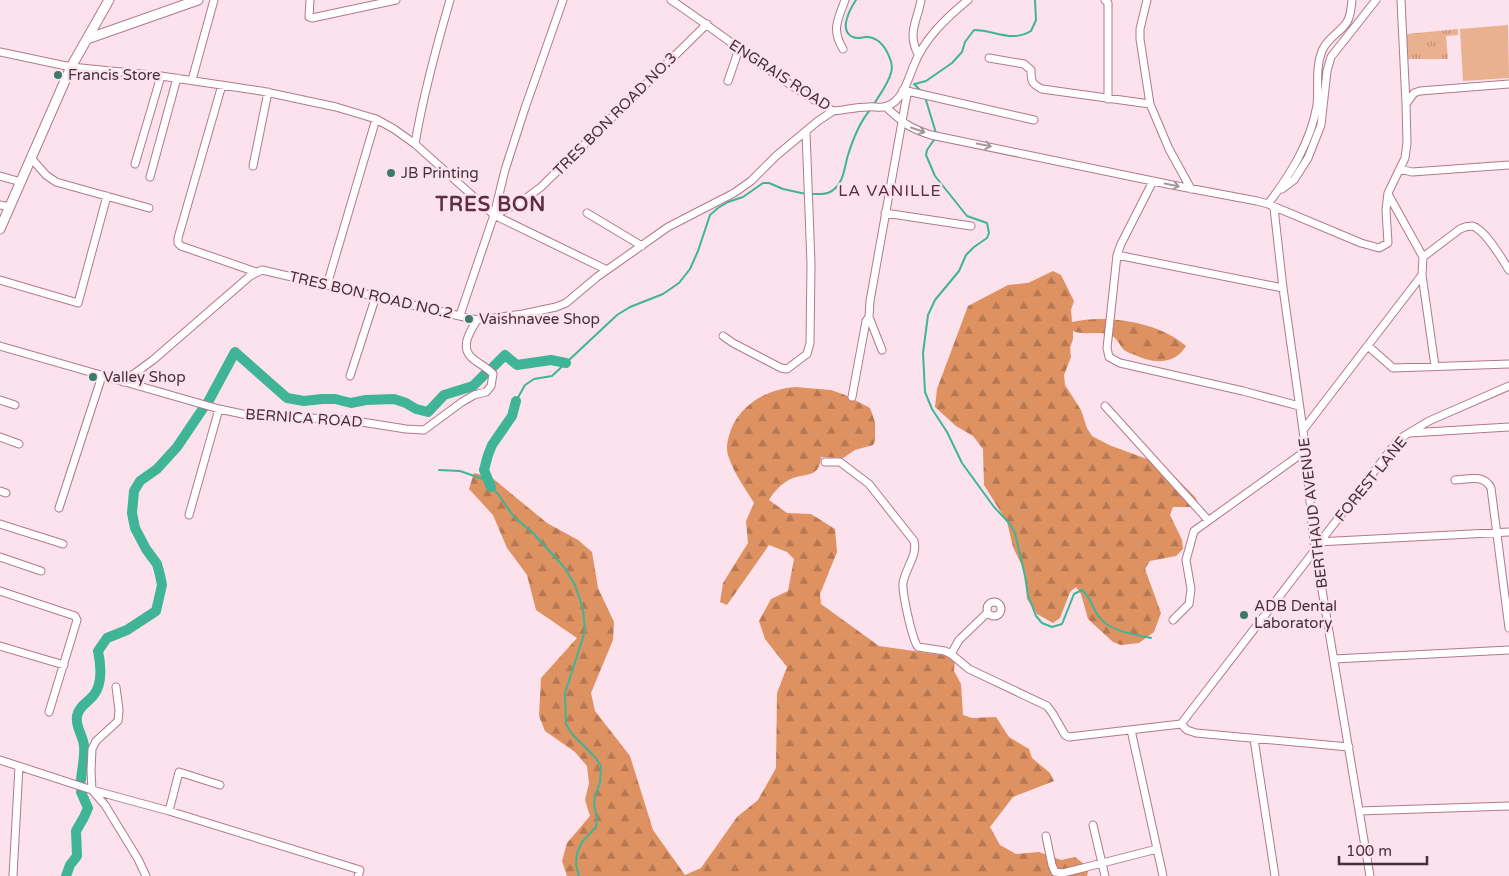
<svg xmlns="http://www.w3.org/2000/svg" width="1509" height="876" viewBox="0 0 1509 876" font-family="'Varela Round',sans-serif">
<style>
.grass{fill:url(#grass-tufts)}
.forest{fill:url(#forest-firs)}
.garden{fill:#e9b18f}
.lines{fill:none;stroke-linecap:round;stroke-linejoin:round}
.stream{stroke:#40b496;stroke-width:2}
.river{stroke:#40b496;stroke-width:10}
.minor-casing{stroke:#b27891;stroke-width:9}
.major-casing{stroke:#b27891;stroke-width:11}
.minor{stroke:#fff;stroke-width:7}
.major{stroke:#fff;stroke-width:9}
.oneway{stroke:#a4979c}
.poi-dot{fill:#3b7b68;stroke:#fce2ec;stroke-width:2}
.labels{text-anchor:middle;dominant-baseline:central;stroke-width:5;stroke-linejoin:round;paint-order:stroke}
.poi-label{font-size:15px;fill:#482f3a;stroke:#fce2ec;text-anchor:start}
.street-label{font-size:15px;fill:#482f3a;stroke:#fce2ec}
.neighbourhood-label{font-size:16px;letter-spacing:1px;fill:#5e2d44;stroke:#fce2ec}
.district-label{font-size:20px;font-weight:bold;letter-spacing:1px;fill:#5e2d44;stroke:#fce2ec}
</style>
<defs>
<pattern id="grass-tufts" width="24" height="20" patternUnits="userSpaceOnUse" patternTransform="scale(1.25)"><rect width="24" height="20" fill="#e9b18f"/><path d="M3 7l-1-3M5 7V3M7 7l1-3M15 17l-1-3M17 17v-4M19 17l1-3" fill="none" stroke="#bf9076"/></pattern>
<pattern id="forest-firs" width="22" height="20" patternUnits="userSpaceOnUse" patternTransform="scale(1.25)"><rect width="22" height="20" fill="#de9161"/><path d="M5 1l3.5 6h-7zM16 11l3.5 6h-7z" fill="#b67751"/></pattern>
</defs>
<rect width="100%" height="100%" fill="#fce2ec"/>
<!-- grass -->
<path class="grass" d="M1458,29V35L1446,36L1448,59H1407V34Z"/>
<!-- forest -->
<path class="forest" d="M1053,271L1061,275L1074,301L1071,310L1072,322C1107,314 1159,322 1186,346C1175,365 1153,364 1135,355C1132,354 1127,352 1124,350C1120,346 1117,338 1112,336C1099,330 1086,336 1073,331V339L1070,348L1071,357L1064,375L1065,385L1081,410L1087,428L1092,436L1109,445L1163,465L1196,498L1198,507H1173L1170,515L1182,540L1183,549L1176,556L1150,561L1145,569L1161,613L1154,632L1139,643L1121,645L1113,642L1088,619L1081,594L1076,587L1070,592L1060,618L1053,623L1037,614L1027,599L1025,572L1013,547L1007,522L984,485L983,449L973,436L956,426L935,407L937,389L968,306L1008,285L1028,283Z
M795,387L831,390L845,395L870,408L875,422V441L873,445L855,450L843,458L821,457C819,477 809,473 793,478C784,481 774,491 769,500L787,513L811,514L835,529L837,552L820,594L821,604L879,646L955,657L954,671L961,684L963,715L972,718L996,717L1009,737L1029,749L1032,758L1050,773L1054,781L1013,797L990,827L1000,845L1016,854L1039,852L1061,860L1075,857L1089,868L1087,876H567L562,861L567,843L590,816L585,800L589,783L587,766L575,752L545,731L539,716L541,678L577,638L536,610L527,575L507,548L493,515L469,489L474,473L491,477L547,523L578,540L592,552L598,588L614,622L613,640L591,693L595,711L630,756L653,830L685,875L701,868L737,817L758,800L776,768L777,693L787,667L765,639L759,621L771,599L788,591L794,559L787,552L769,545L727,605L720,602L723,583L748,543L746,521L754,503C745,488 733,472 728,455C726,449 727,443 729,436C736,407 766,389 795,387Z"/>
<!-- garden -->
<path class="garden" d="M1508,25L1509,78L1463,81L1460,29Z"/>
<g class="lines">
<!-- stream -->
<path class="stream" d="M856,0C850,9 838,31 853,37C857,39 861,38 865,37C876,36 884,45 888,54C891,60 893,67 891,73C888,84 880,94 874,104
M914,84L921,91
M915,84L926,81L952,63L962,52L965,42L974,30C995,30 1011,43 1031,31L1036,20L1035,0
M925,97L936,133
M936,137L927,150L926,155L935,176L967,216L987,223L989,233L987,238L974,247L966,255L959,271L935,300L928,315L923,353L925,392L932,409L947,432L962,463L994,507L1010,524L1015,533L1025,576L1028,595L1036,616L1042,623L1052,627L1062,624L1074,594L1082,590C1093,600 1092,609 1099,617C1111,632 1133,634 1151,638
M811,194C817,194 824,195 830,192C844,185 844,168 848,155C853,139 859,123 870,110
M516,401L525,385L534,379L552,376L617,315L630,307L663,294L679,283L690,269L698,251L710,215L718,208L728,202L743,197L763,183H769L783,189L806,194
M439,470L460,471L483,479L498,494L514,517L533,533L564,567L575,585L583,609L585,631L565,693L566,724L572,734L595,757L601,766L600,783L595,796L594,806L597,817L596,827L582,842L577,853L576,865L579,876"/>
<!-- river -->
<path class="river" d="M493,367L505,355L517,365L551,360L566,363
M208,402L235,352L287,398L304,401L322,399H335L351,403L366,400L394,399L406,403L416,409L428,412L444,395L473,386L486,373
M491,487L484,470L488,455L492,445L512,416L516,401
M81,780C82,769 85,757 84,746C83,735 75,727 77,716C79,706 87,703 93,696C103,684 101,665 98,651L107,638L127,630L156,611L162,585L160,575L157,564L146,549L135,528L132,513L134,491L140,481L157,469L177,447L204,407
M66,876L70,865L77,856L76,831L84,817L88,808L81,792"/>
<!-- minor casing -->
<g class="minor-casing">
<path id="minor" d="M310,0L309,17L312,18L396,0
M671,0C725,36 776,79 833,111C845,110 856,107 868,107C874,106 881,109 887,106C903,101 908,79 914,65C924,39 946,18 968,0
M1105,0L1108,3V99
M1147,0L1140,29V39L1150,104L1169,149L1191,189
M1401,0L1406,104
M843,49C831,29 838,20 845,0
M0,52L71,67L161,76L261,91L336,107L376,119L394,129L415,144L494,215L607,270
M918,54C907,33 917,22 921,0
M989,58L1024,64L1031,70C1031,82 1032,84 1042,89L1150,104
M192,80L214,0
M728,81L739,49
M222,85L178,238V243L181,246L256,272
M903,90L1034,120
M886,107C903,123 909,128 931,135L1172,185L1257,201L1268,204L1361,243L1379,248L1388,243L1386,210L1388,193L1405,158L1407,143L1406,104L1414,93L1420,91L1509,84
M415,144C423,95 436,48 450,0
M31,158L46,175L56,182L149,208
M135,164L161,76
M253,166L268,92
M1400,169L1412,172L1509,165
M0,176L21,182
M150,177L177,78
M1153,181L1121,244L1117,255L1107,348L1109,357L1120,363L1243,391L1299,406
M1282,189L1294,180L1308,158L1321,125L1327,71L1331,57L1376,0
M1388,194L1423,257L1460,229C1464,227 1468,226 1472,226C1485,229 1502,259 1509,270
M1268,204C1290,175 1311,142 1317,105C1319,87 1315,68 1322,51C1327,38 1340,33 1347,22C1351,15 1351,8 1352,0
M0,205L10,207
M1274,208L1283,288L1303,430L1314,542L1370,876
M587,213L642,246
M885,213L971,226
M494,215L521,202L541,187L707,24
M1117,255L1283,288
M1422,275L1435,366
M0,280L78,303L107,196
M327,285L376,119
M460,315L494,215L505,170L525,108L563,0
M723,336L733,343L781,368L787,369L807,354L810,343L811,264L806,132
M0,346L219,409L252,416H281L355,421L406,429L424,430L462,402L474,395L486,392L491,386L493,374C487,367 477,363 471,357C460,346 471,330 477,320
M1368,346L1393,368L1509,364
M882,350L869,317L870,301L905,105L907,95L903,90
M350,376L376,296
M123,382L153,360L250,276L262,270L477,320L523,314L556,307L566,303L597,277L668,227L734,193L751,181L776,156L818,121L833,111
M852,397L866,321L869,317
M0,400L15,405
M1105,406L1208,520
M1303,430L1422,275L1423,257
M1410,433L1509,427
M0,437L19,444
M825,462H840L869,484L914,541C918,555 905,569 903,583C902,593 912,639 918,647L945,651L951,654L969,669L1047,706L1053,714L1065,735L1069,737L1181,724L1315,550
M1455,480C1469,479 1484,474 1491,488L1509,628
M0,491L6,493
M59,508L102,376
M189,515L219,409
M0,524L63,544
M1317,542L1509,532
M1320,542L1399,439L1429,421L1509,386
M0,557L41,571
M0,591L75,616L77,620L49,712
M987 609a7 7 0 1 1 14 0a7 7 0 1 1-14 0Z
M1173,620L1189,604L1191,589L1186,560L1194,531L1304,452
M0,646L64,665
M951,654L959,640L987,613
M1334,659L1509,650
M116,687L119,710L118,721L96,741L92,749L91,771L92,790L105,805L138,859L146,876
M1181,724L1187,730L1196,733L1349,747
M1131,730L1163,876
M1254,739L1275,876
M0,760L92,790L169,811L360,870L358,876
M169,811L179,772L220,785
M1359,811L1509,806
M1093,825L1105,876
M1046,836L1052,865L1055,872L1063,873L1079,869L1157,849
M13,876L19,766"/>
</g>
<!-- major casing -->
<g class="major-casing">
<path id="major" d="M87,39L198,0
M0,229L71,67L109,0"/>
</g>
<!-- minor -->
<use href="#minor" class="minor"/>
<!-- major -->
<use href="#major" class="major"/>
</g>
<!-- one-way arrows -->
<defs><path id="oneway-shaft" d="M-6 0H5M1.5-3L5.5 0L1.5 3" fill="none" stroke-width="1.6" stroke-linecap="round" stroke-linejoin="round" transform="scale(1.25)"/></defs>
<g class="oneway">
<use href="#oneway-shaft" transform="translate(918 130) rotate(19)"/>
<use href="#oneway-shaft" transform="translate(984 145) rotate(11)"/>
<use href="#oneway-shaft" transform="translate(1172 185) rotate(12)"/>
</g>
<!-- markers -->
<g class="poi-dot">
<circle cx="58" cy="75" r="5"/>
<circle cx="391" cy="173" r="5"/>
<circle cx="469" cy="319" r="5"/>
<circle cx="93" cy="377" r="5"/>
<circle cx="1244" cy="615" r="5"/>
</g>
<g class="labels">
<!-- poi labels -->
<g class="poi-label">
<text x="68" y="75">Francis Store</text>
<text x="401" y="173">JB Printing</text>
<text x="479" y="319">Vaishnavee Shop</text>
<text x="103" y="377">Valley Shop</text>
<text x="1254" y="606">ADB Dental<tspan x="1254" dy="17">Laboratory</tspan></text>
</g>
<!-- street labels -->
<g class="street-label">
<text transform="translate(780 75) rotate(33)">ENGRAIS ROAD</text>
<text transform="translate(615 114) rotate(-45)">TRES BON ROAD NO.3</text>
<text transform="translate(371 295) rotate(13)">TRES BON ROAD NO.2</text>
<text transform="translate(304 418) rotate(4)">BERNICA ROAD</text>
<text transform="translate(1371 479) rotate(-51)">FOREST LANE</text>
<text transform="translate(1313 513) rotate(-97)">BERTHAUD AVENUE</text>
</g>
<!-- neighbourhood labels -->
<g class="neighbourhood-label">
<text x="890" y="191">LA VANILLE</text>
</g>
<!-- district labels -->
<g class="district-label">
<text x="491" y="205">TRES BON</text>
</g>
</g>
<!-- scale -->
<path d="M1339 856v8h88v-8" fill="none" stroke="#482f3a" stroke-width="2.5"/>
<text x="1346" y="856" font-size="15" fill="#482f3a" stroke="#fce2ec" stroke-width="4" paint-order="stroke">100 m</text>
</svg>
